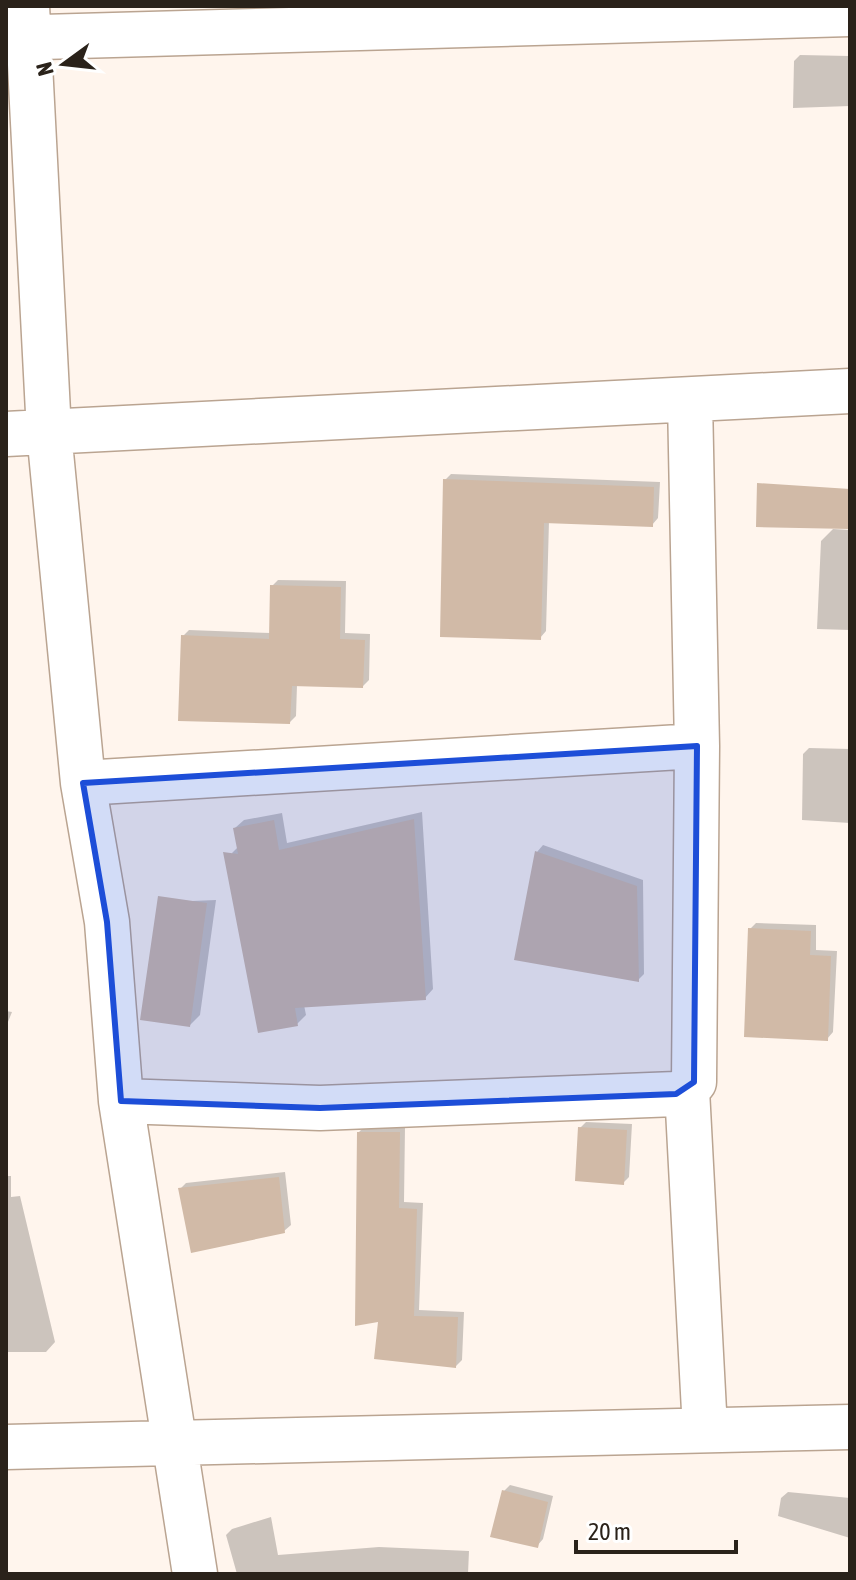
<svg xmlns="http://www.w3.org/2000/svg" width="856" height="1580" viewBox="0 0 856 1580" font-family="'Asap Condensed',sans-serif">
<style>
.shadow{fill:#0003}
.building{fill:#d1baa7}
.lines{fill:none;stroke-linecap:round;stroke-linejoin:round}
.street-casing{stroke:#baa491;stroke-width:47}
.street{stroke:#fff;stroke-width:44}
.marked{fill:#1d4ed8;fill-opacity:0.2;stroke:#1d4ed8;stroke-width:6;stroke-linejoin:round}
</style>
<rect width="100%" height="100%" fill="#fff5ed"/>
<!-- shadow -->
<path class="shadow" d="M800,55L850,56V106L793,108L794,61Z
M451,474L660,482L658,518L652,525L549,521L546,631L540,638L445,480Z
M833,529L850,530V630L817,629L821,541Z
M278,580L346,581L345,633L370,634L369,680L363,686L297,685L296,716L290,722L183,636L189,630L271,633L272,586Z
M809,748L850,749V823L802,820L803,754Z
M422,812L433,989L425,998L304,1005L306,1015L297,1024L232,853L238,847L235,828L244,820L282,813L287,843Z
M543,845L643,880L644,974L638,980L516,959L537,852Z
M216,900L200,1015L190,1025L168,902Z
M756,923L816,925V950L837,951L833,1032L827,1039L750,929Z
M6,1011L12,1012L6,1027Z
M586,1122L632,1124L629,1177L623,1183L580,1128Z
M365,1126L405,1127L404,1202L423,1203L419,1310L464,1312L462,1360L456,1366L380,1320L359,1132Z
M285,1172L291,1225L284,1231L180,1189L186,1183Z
M6,1176H11V1197L20,1196L55,1342L46,1352H6Z
M510,1485L553,1496L543,1539L537,1546L504,1491Z
M788,1492L850,1498V1538L778,1516L781,1498Z
M271,1517L278,1555L379,1547L469,1551L468,1574H237L226,1535L232,1529Z"/>
<!-- building -->
<path class="building" d="M443,479L654,487L653,527L544,523L541,640L440,637Z
M757,483L850,489V529L756,527Z
M270,585L341,587L340,639L365,640L363,688L292,686L290,724L178,721L181,635L269,639Z
M414,819L426,1000L295,1008L298,1026L258,1033L223,852L238,854L233,828L274,820L279,850Z
M535,851L637,886L639,982L514,960Z
M158,896L207,903L190,1027L140,1020Z
M748,928L811,931L810,955L831,956L828,1041L744,1037Z
M578,1127L627,1130L624,1185L575,1181Z
M357,1132H400L399,1208L417,1209L414,1316L458,1317L456,1368L374,1359L378,1322L355,1326Z
M279,1177L285,1233L191,1253L178,1188Z
M502,1490L548,1502L538,1548L490,1537Z"/>
<g class="lines">
<!-- street casing -->
<g class="street-casing">
<path id="street" d="M27,6L49,432L83,783L107,922L121,1101L195,1574
M6,38L850,14
M6,434L850,391
M83,783L697,746
M687,1090L705,1430
M121,1101L320,1108L676,1094L687,1090L694,1082L697,746L690,400
M6,1447L850,1427"/>
</g>
<!-- street -->
<use href="#street" class="street"/>
</g>
<!-- marked area -->
<path class="marked" d="M697,746L694,1082L676,1094L320,1108L121,1101L107,922L83,783Z"/>
<!-- border -->
<rect width="856" height="1580" fill="none" stroke="#2a221a" stroke-width="16"/>
<!-- north arrow -->
<g transform="translate(64 64) rotate(255)" stroke="#ffffff" stroke-width="6" paint-order="stroke">
<path d="M0-6L14 30L0 20L-14 30Z" fill="#2a221a"/>
<text y="-12" font-size="22" font-weight="bold" text-anchor="middle" fill="#2a221a">N</text>
</g>
<!-- scale -->
<path d="M576 1540v12h160v-12" fill="none" stroke="#2a221a" stroke-width="4"/>
<text x="588" y="1540" font-size="24" fill="#2a221a" stroke="#ffffff" stroke-width="6" paint-order="stroke">20 m</text>
</svg>
